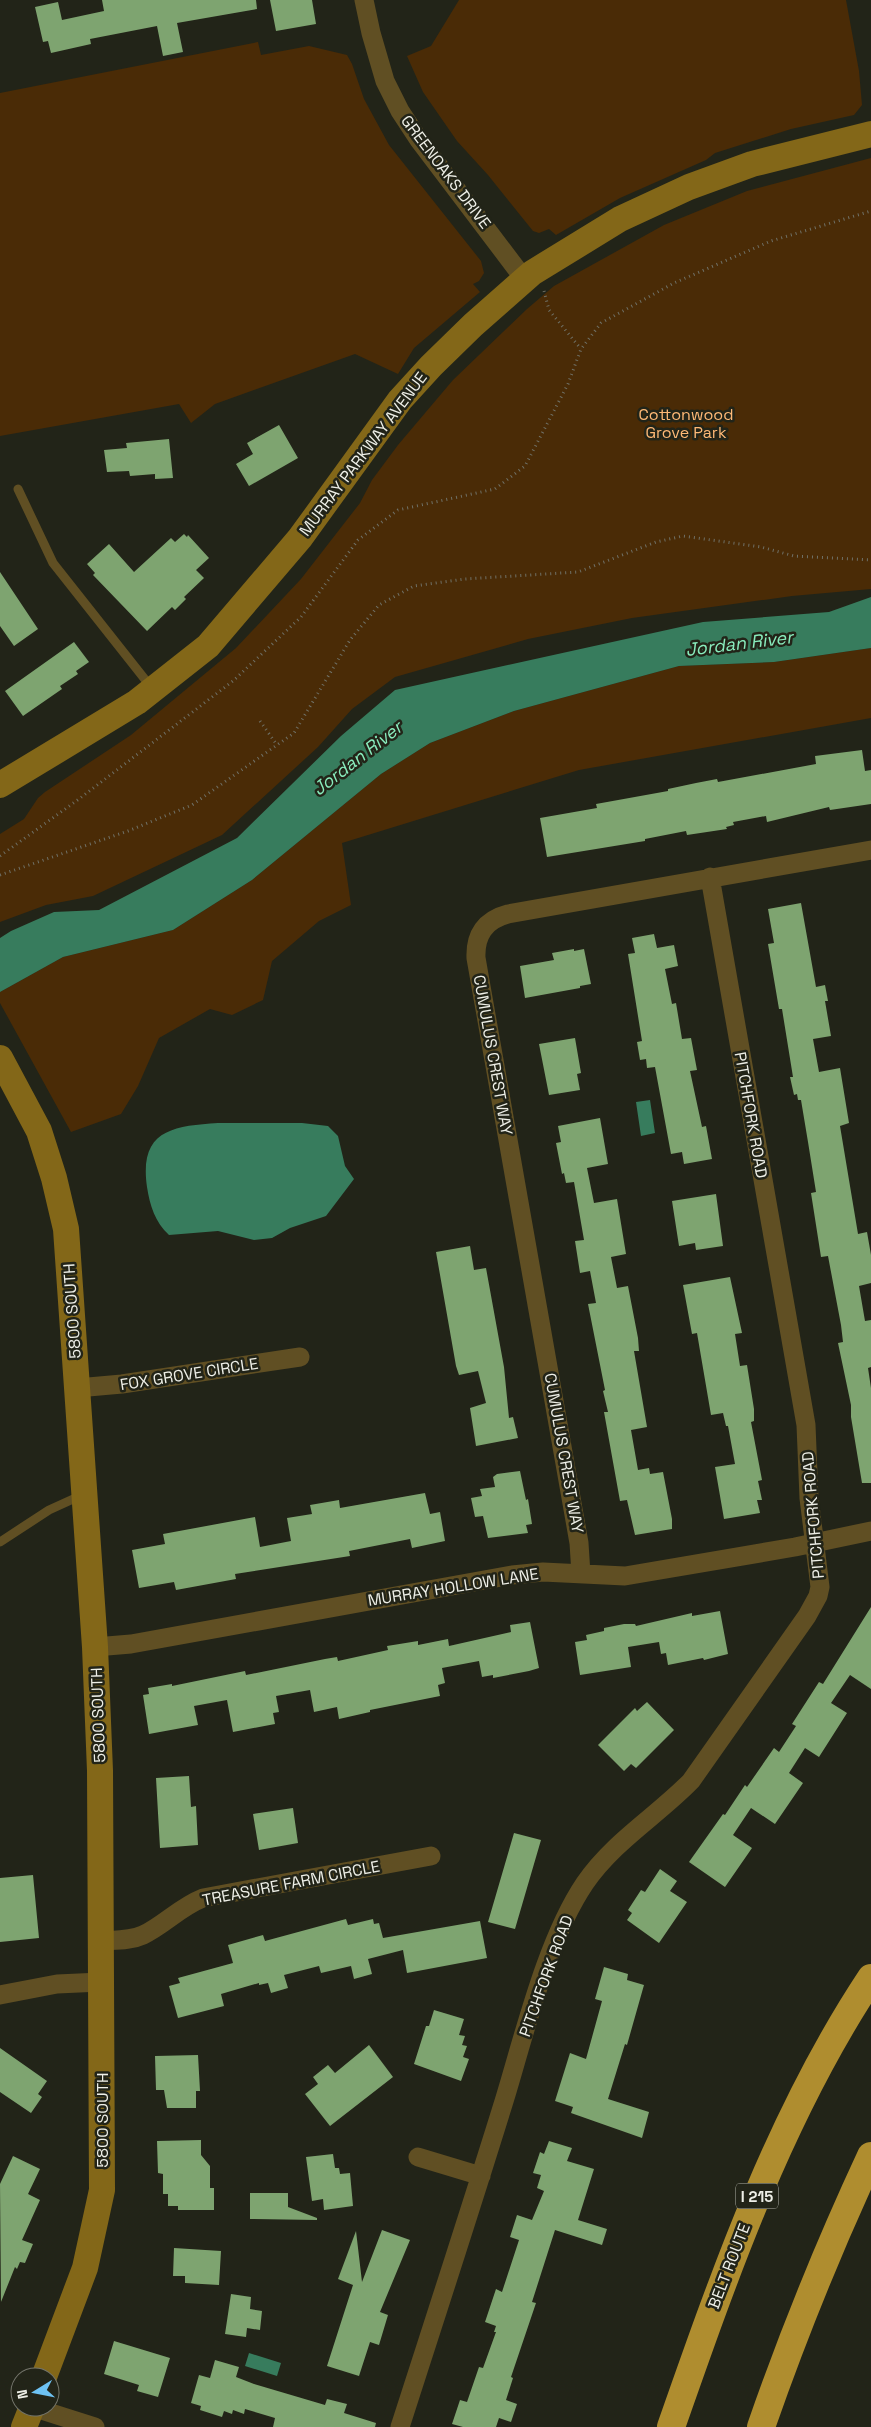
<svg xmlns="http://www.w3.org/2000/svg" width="871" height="2427" viewBox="0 0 871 2427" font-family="'Space Grotesk',sans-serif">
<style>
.green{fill:#4a2b06}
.water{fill:#377c5d}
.building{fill:#7ea470}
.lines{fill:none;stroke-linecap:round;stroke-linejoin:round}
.path{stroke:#707167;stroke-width:3;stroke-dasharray:1 4;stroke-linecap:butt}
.lane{stroke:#604f23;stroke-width:9}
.street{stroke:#604f23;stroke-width:19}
.secondary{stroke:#836718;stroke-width:26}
.highway{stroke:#af8d2f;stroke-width:28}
.labels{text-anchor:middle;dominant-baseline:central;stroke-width:5;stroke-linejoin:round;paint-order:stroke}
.shield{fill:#222418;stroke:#b1b2a9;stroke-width:1}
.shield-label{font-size:15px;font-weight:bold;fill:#eeefe7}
.street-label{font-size:16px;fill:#eeefe7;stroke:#222418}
.park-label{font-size:16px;fill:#feb976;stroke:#222418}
.water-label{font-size:18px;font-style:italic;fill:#89ecbd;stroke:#222418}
</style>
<rect width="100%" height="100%" fill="#222418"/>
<!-- green -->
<path class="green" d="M459,0H846L859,71L862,105L854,115L791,129L715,153L706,160L620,198L556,235L549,229L539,233L533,231L488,175L457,141L423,92L407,56L431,46Z
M258,42L261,55L309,46L347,55L352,64L364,99L389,145L481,261L484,273L479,281L473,284L480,292L414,348L398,374L355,354L215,404L191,423L179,404L0,436V93Z
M871,158V589L792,596L632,618L528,639L395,677L352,709L318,747L222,835L93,896L46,905L0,922V834L24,819L38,798L45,792L131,735L236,648L301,579L360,503L372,480L398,445L453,380L527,309L554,286L664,225L747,191Z
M871,648V718L579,770L342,843L351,905L319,921L272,961L263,1000L232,1015L210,1009L159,1038L138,1086L121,1114L71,1132L0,1003V992L63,957L173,930L252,880L381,774L430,743L514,711L679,666L774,662Z"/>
<!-- water -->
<path class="water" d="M871,597V648L774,662L679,666L514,711L430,743L381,774L252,880L173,930L63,957L0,992V938L11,931L54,912L99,910L237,838L341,736L395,690L703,622L829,612Z
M650,1100L655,1133L641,1136L636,1102Z
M218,1123H302L328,1126L338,1136L345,1166L354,1179L326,1216L290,1228L272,1238L254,1240L218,1231L169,1235C155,1222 150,1206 147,1187C139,1131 171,1126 218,1123Z
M249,2353L281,2363L277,2376L245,2366Z"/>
<!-- building -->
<path class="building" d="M102,0H256L257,9L177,23L183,52L163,56L157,26L90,39L91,44L51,53L48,41L43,42L35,7L58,2L62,20L104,11Z
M270,0H312L316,24L276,31Z
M279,425L298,458L249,486L236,464L253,454L247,443Z
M169,439L173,478L155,479V474L130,476L129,471L107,472L104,450L127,448L126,443Z
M184,534L187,537L188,535L209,558L196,570L204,578L184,597L186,599L175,610L172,607L147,631L93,575L95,573L87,564L109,544L134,572L171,538L175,542Z
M0,572L38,629L14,646L0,626Z
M74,642L89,662L76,671L78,674L60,686L62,689L23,716L5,691Z
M862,750L865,771L871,770V804L830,810L829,807L767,822L766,816L733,822L734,825L726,827L727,829L687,835L686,831L645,839V841L547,857L540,818L597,808L596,804L668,791V789L696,783L717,779L718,782L816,764L815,756Z
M801,903L816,987L825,985L828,1001H825L831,1036L813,1039L819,1072L840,1068L849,1123L840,1126L858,1234L867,1232L871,1255V1283L859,1286L865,1321L871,1320V1367L868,1368L871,1388V1483H862L851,1417V1405L838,1343L843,1342L841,1325L828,1256L821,1257L811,1193L816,1192L808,1142L801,1100H798L797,1094L794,1095L790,1077H793L782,1009H779L768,944L774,943L768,909Z
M654,934L657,948L674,945L678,966L665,969L672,1004L676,1003L682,1039L691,1038L697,1070L690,1071L702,1127L706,1126L712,1159L684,1164L682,1152L671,1154L655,1067L647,1068L646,1059L640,1060L637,1042L642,1041L628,954L635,953L632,938Z
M574,949V951L584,949L591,984L580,986V988L525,998L520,966L554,960L552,953Z
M575,1038L581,1073L577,1074L580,1090L549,1095L539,1044Z
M600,1118L608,1164L587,1168L594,1203L617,1199L626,1254L611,1257L617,1288L628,1286L638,1338L639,1351H634L647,1427L631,1430L638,1470L649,1468L650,1474L663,1472L672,1519V1529L635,1535L627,1500L620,1501L604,1412H608L603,1391L605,1390L588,1304L596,1303L590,1271L580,1273L575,1241L584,1240L574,1182L566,1183L564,1173L562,1174L556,1143L561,1142L558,1126Z
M716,1194L723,1246L696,1250L695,1243L679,1246L672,1201Z
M470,1246L474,1270L486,1268L504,1367L509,1418L513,1417L518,1438L476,1446L470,1408L486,1403L478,1371L459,1375L456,1366L436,1252Z
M730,1277L742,1333L735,1334L740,1366L747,1365L754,1409V1421L751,1422L762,1480L758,1481L762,1500H757L760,1513L724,1519L715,1467L735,1464L728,1426H726L723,1413L711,1415L697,1333L692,1334L683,1285Z
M520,1471L526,1500L528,1499L532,1524L526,1525L528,1533L488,1538L483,1516L475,1517L471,1498L482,1496L480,1489L495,1487L493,1477L497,1474Z
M425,1493L430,1514L440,1512L445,1541L412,1548L410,1539L349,1551L350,1556L235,1574L236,1579L176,1590L174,1582L139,1588L132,1550L165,1544L163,1534L255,1517L260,1547L291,1541L287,1518L312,1514L310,1505L339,1500L340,1508Z
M871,1607V1689L850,1675L831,1703L847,1713L819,1757L805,1748L789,1773L803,1783L775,1824L751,1808L733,1835L752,1848L725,1887L689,1862L723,1814L725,1815L745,1785L747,1787L774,1748L779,1752L796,1726L792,1724L819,1682L823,1684Z
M720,1611L728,1654L704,1660L703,1658L668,1665L666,1653L661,1654L659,1642L628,1647L631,1667L580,1675L575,1642L587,1640L586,1635L604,1631V1628L624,1624H635L636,1626L692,1613V1616Z
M530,1622L539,1668L529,1671L493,1678V1675L482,1677L479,1661L442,1668L445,1683L438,1685L440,1696L370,1710V1712L339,1719L337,1707L314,1712L310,1690L276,1696L279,1712L273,1713L275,1724L233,1732L227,1700L194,1706L198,1725L149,1734L143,1695L149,1694L148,1688L172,1684V1686L245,1671L246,1675L325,1659L337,1657L338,1661L388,1650L387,1646L418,1641V1645L448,1639L449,1646L511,1632L510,1625Z
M647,1702L674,1730L636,1768L631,1764L624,1771L598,1745L635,1708L637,1711Z
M189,1776L191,1807L196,1806L198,1845L160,1848L156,1778Z
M293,1808L298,1843L259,1850L253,1814Z
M514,1833L541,1840L515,1929L488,1922Z
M660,1869L677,1881L670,1891L687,1902L659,1943L627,1920L632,1913L628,1910L641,1890L645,1892Z
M33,1875L39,1938L0,1942V1878Z
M346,1919L348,1925L373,1919L374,1924L379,1923L383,1938L480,1921L487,1958L407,1973L403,1950L368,1959L372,1974L354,1979L351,1966L321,1973L319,1966L284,1975L288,1988L271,1993L268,1983L259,1985V1983L221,1994L224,2006L178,2018L169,1986L180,1983L178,1978L233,1963L228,1945L263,1935L265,1941Z
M604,1967L628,1974L627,1980L644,1985L627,2045L625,2044L608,2099L649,2112L642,2138L571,2113L573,2107L555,2101L570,2053L586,2059L602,2001L595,1999Z
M434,2010L464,2019L459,2035L465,2036L462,2045L467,2046L463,2057L469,2059L461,2081L414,2064L426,2026H429Z
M369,2045L393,2077L330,2126L305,2094L318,2084L313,2077L328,2065L335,2073Z
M0,2048L47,2081L38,2094L42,2097L31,2113L0,2092Z
M198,2055L200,2091H196V2108H167L164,2090H156L155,2056Z
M201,2140V2155L210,2166V2188H214V2210H178V2206H168V2194H163V2174L158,2173L157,2141Z
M549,2141L572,2148L567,2161L594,2169L578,2220L607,2229L602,2245L555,2230L532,2302L536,2303L511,2377L513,2378L506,2400L517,2404L511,2422L499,2418L496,2427H463L452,2424L460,2400L467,2402L479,2367L483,2368L496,2332H494L496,2326L485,2322L496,2289L502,2292L519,2240L510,2237L517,2215L532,2220L544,2191L537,2188L541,2175L533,2173L540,2152L544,2154Z
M333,2154L335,2168H339L340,2174L350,2173L353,2206L324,2210L323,2199L312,2201L306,2157Z
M13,2156L40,2169L28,2194L40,2200L22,2240L33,2244L25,2263L20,2262L17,2269L15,2267L1,2302L0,2184Z
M250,2193H288V2207L317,2218V2220L250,2219Z
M382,2230L410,2240L380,2312L388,2315L379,2345L370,2342L359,2376L327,2366L353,2285L338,2279L356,2231L362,2282Z
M174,2248L221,2251L219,2285L185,2283V2276H173Z
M231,2294L251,2297L250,2309L262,2311L260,2330L247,2328L246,2337L225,2334Z
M114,2341L170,2358L158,2397L137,2391L139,2385L104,2374Z
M215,2360L239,2367L236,2377L254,2384L325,2405L327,2399L347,2404L344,2413L376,2423L375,2427H273L275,2418L245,2409L244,2414L233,2410L232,2414L224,2411L222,2417L200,2410L201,2406L191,2403L199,2375L210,2378Z"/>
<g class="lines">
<!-- path -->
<path class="path" d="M544,291L549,310L581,349
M260,721L277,745
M0,856L79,799L233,681L301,617L358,540L398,510L495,489L525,466L568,384L581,349L601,323L674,283L771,241L871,211
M0,875L128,831L192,805L294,733L350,640L379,605L414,586L465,579L578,572L656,542L683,536L761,547L794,556L871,560"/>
<!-- lane -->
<path class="lane" d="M18,489L53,563L151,687
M0,1542L49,1510L82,1495"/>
<!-- street -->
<path class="street" d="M364,0L371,33L385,81L400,111L419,140L525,280
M77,1388L122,1384L300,1357
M581,1574L579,1543L476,958C475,935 485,920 508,914L871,850
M95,1647L131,1644L512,1575L543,1572L625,1576L795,1547L871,1531
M101,1941C115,1940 130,1941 143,1935C164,1925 180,1907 203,1898L431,1856
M0,1995L57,1984L101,1982
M418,2157L481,2176
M32,2407L95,2427
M400,2427C435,2318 471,2208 505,2098C525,2032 547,1939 585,1883C614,1841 657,1816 691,1781L807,1616L818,1596L820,1587L809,1498L806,1425L710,877"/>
<!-- secondary -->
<path class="secondary" d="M0,785L137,702L208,646L300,538L400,400L431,366L473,325L532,273L620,219L689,187L752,164L871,134
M0,1058L39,1131L54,1178L66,1229L95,1647L100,1771L102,2190L85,2268L44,2377
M24,2427L32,2407"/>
<!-- highway -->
<path class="highway" d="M671,2427C725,2273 780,2115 871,1978
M761,2427C793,2335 830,2244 871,2156"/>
</g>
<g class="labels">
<!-- shield labels -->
<rect class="shield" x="736" y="2183.5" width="42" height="25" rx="4"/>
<g class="shield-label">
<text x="757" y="2196">I 215</text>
</g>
<!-- street labels -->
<g class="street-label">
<text transform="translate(446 172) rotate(53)">GREENOAKS DRIVE</text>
<text transform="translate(363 454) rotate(-53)">MURRAY PARKWAY AVENUE</text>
<text transform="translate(493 1055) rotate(80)">CUMULUS CREST WAY</text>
<text transform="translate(751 1115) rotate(80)">PITCHFORK ROAD</text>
<text transform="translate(72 1311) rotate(-94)">5800 SOUTH</text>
<text transform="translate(189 1374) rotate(-9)">FOX GROVE CIRCLE</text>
<text transform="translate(564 1453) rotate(80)">CUMULUS CREST WAY</text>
<text transform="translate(813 1515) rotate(-95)">PITCHFORK ROAD</text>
<text transform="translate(453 1587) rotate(-9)">MURRAY HOLLOW LANE</text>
<text transform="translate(98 1715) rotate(-92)">5800 SOUTH</text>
<text transform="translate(291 1883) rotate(-11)">TREASURE FARM CIRCLE</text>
<text transform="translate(546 1976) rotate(-70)">PITCHFORK ROAD</text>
<text transform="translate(102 2120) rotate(-90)">5800 SOUTH</text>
<text transform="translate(729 2266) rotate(-69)">BELT ROUTE</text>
</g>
<!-- park labels -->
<g class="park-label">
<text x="686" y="414">Cottonwood<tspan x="686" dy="18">Grove Park</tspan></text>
</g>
<!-- water labels -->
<g class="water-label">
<text transform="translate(739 643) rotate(-7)">Jordan River</text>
<text transform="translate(357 758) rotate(-38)">Jordan River</text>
</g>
</g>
<!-- north arrow -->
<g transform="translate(35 2392) rotate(260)"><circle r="24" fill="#222418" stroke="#74756b"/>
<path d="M0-4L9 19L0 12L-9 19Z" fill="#6ec2f3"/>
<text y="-8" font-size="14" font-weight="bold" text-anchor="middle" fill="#eeefe7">N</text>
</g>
</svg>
